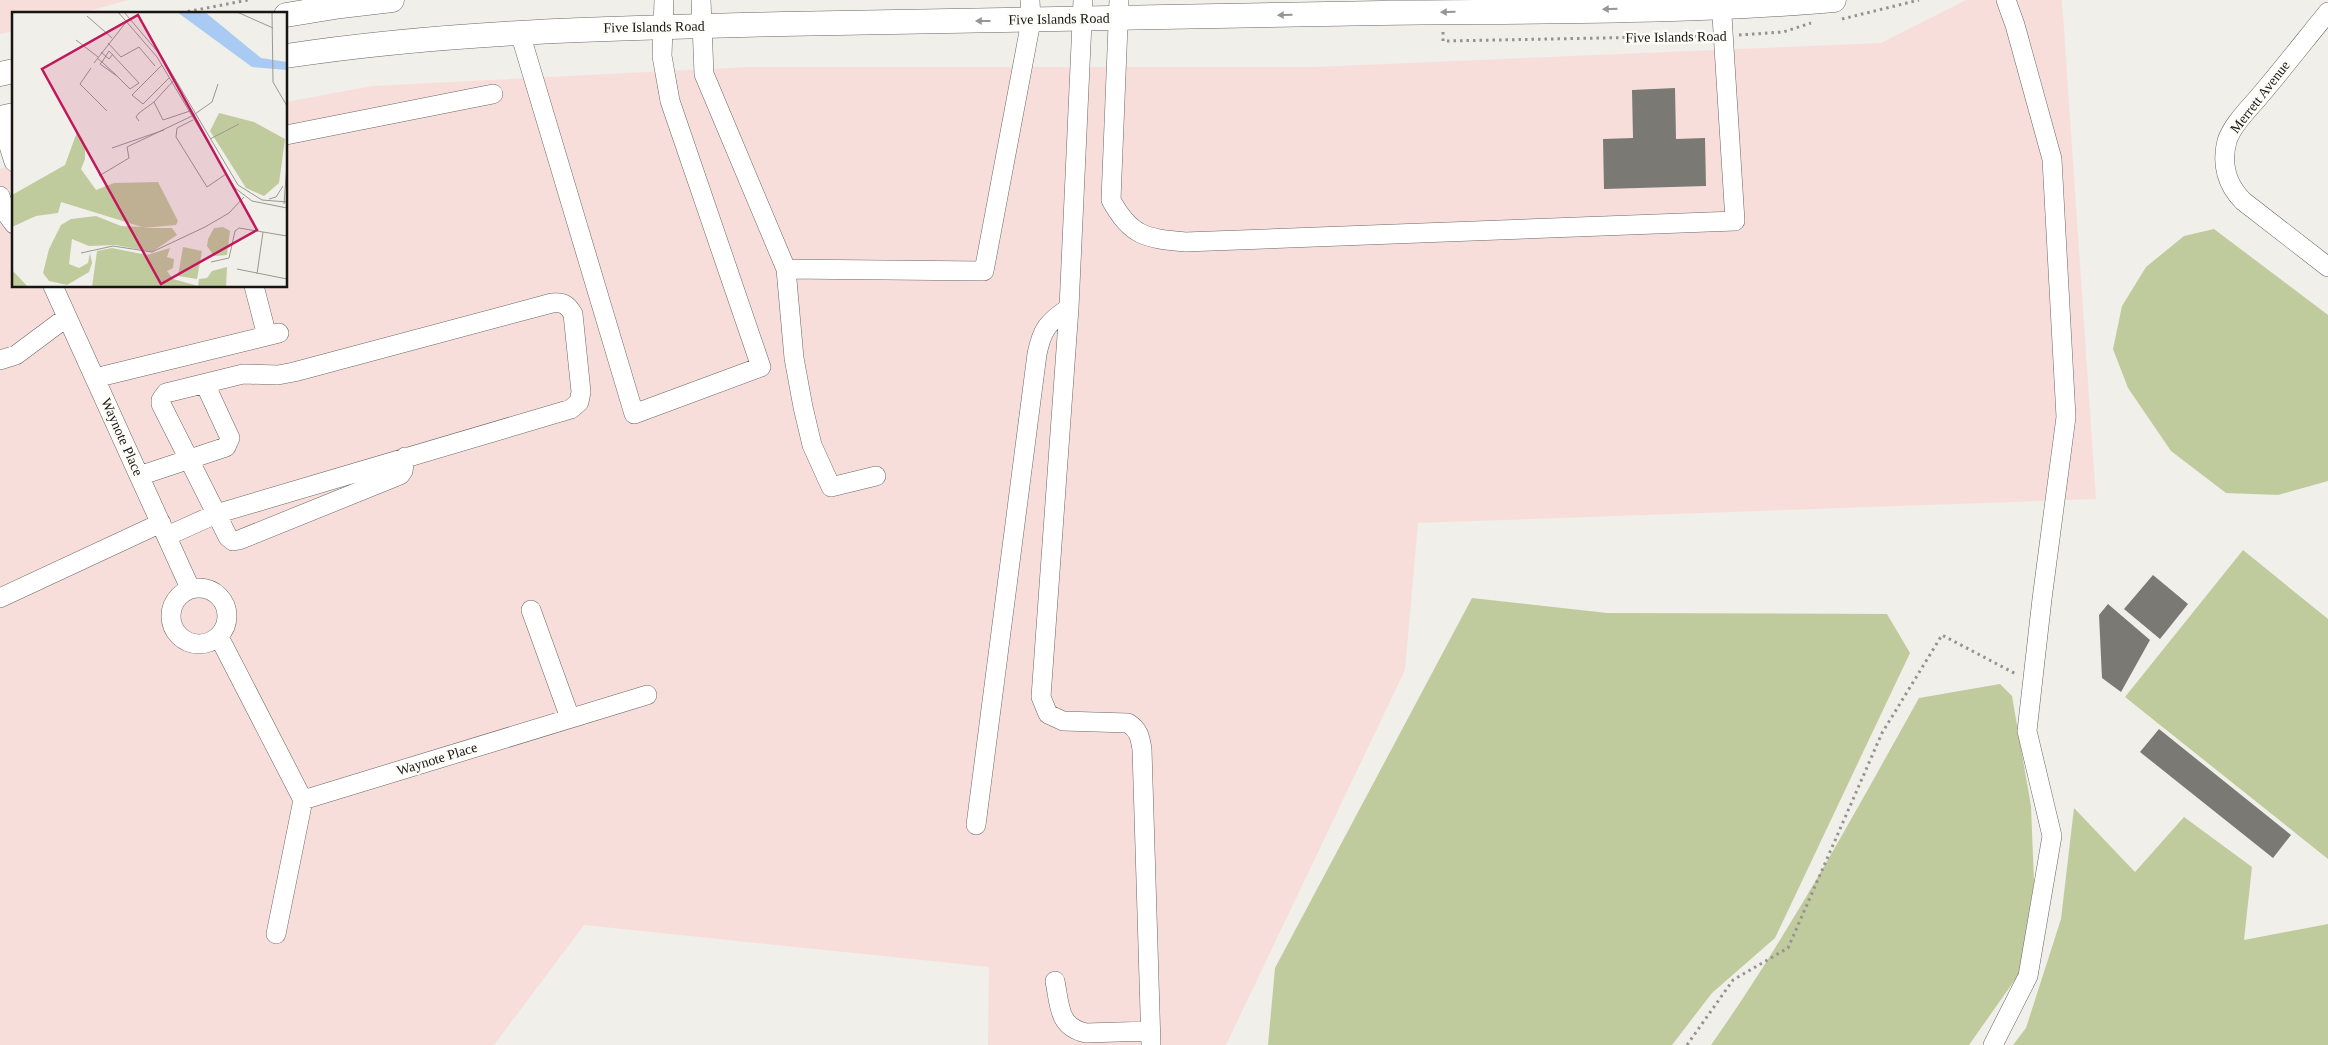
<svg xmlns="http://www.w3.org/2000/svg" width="2328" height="1045" viewBox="0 0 2328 1045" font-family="Georgia,serif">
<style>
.industrial{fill:#f8dedb}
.green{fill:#c0cb9d}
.building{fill:#7a7974}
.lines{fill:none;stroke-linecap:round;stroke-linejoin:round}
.minor-casing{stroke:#696762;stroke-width:20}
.major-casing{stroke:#696762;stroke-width:25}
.path{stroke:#94938f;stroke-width:3;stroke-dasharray:2.5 4;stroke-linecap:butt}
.minor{stroke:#fff;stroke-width:19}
.major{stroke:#fff;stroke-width:24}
.oneway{fill:#969695}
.labels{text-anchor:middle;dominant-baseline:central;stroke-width:5;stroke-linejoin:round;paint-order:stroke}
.street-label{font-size:14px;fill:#161513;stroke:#fefcf6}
.inset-road{fill:none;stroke:#999893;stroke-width:1}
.view{fill:#c2185b;fill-opacity:0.15;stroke:#c2185b;stroke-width:2.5}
.inset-edge{fill:none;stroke:#161513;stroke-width:2.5}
</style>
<rect width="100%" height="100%" fill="#f0efe9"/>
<!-- industrial -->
<path class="industrial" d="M0,0H129L77,14H14V31L0,34Z
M1966,0H2062L2096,499L1418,523L1405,670L1226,1045H988L989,967L584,925L494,1045H0V169L14,164V286H286V102L372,86L747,67H1314L1881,43Z"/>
<!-- green -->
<path class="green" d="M2214,229L2328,315V481L2278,495L2226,493L2171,451L2128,388L2113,349L2122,306L2146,267L2184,236Z
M2243,550L2328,619V859L2125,697Z
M1472,598L1607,613L1887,614L1910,653L1775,938L1712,993L1672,1045H1268L1275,968Z
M2000,684L2012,696L2031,806L2034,882L2019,974L1969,1045H1711C1789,934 1853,816 1919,698Z
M2074,808L2135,872L2184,817L2252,867L2244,940L2328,924V1045H2013L2026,1028L2061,919Z"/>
<!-- building -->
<path class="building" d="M1675,88L1676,139L1705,138L1706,186L1604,189L1603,139L1633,138L1632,90Z
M2153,575L2188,604L2160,639L2124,609Z
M2108,604L2150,640L2121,692L2102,678L2099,615Z
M2159,729L2291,835L2273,858L2140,752Z"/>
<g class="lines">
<!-- minor casing -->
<g class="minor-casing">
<path id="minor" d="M701,0L704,74L786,269L984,271L1031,21L1030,0
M1083,0L1069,308L1041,697L1048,714L1063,721L1128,723C1139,730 1140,737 1142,749L1151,1045
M1119,0L1111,200C1131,237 1146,238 1185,242L1735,221L1721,0
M2328,12C2306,39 2285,66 2263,92C2251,107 2233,123 2227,141C2221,164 2227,185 2243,201L2328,267
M520,33L634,414L761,367L670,101L662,56L664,0
M0,117L14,162
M286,135L493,94
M0,196L6,213L14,224
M786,269L794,358L803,407L812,445L831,487L876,476
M53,286L190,588
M254,286L267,336
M0,360L16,355L67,317
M95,378L279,333
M139,476L226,447L230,438L205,384
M167,536L216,514L571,409L579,402L581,392L573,314C567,304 563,302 552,303L294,372L278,375L243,374L166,393L161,400V404L228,537L233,541L239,540L400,475L403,471L405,457
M171 616a28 28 0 1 1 56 0a28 28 0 1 1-56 0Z
M0,598L161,523
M531,610L570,718
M219,637L303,800L647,695
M976,825L1037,354C1042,329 1048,322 1069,308
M276,934L303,800
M1055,981C1060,1006 1058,1027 1086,1033L1150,1031
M1993,1045L2028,976L2052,836L2027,731L2042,599L2066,417L2052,159L2015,25L2006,0"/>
</g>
<!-- major casing -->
<g class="major-casing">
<path id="major" d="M286,15L341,6L392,0
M286,56C451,31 617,28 783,24C983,20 1183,16 1382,13C1532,11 1684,13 1834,0
M0,74L14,71
M0,118L14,115"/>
</g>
<!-- path -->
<path class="path" d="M175,14L248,0
M1842,19L1919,0
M1443,32V41L1708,36
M1739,35L1783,32L1811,23
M1687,1045L1733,980L1788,948L1882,733L1942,635L2016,674"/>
<!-- minor -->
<use href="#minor" class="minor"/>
<!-- major -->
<use href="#major" class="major"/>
</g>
<!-- one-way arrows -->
<defs><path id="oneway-solid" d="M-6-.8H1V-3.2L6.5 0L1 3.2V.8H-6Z" transform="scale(1.25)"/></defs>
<g class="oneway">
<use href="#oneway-solid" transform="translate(1610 9) rotate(179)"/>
<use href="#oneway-solid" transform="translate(1448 12) rotate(179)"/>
<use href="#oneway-solid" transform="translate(1285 15) rotate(179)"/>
<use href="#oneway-solid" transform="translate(983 21) rotate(180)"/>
</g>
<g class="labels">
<!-- street labels -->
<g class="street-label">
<text transform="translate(1059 19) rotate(-1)">Five Islands Road</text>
<text transform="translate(654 27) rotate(-1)">Five Islands Road</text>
<text transform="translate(1676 37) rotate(-1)">Five Islands Road</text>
<text transform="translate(2260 97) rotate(-52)">Merrett Avenue</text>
<text transform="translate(122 437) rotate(66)">Waynote Place</text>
<text transform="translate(437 759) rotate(-17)">Waynote Place</text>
</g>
</g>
<!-- overview -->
<g transform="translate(12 12)">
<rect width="275" height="275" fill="#f0efe9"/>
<path d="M207,101L242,110L273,127L267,171L252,184L234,176L198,119ZM65,120L73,136V147L69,157L84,178L102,171L146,170L166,209L164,213L131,216H160L165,223L140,240L104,233L77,234L60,227L57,252L67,256L76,251L78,241L80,251L77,260L55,273L37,269L31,261L37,237L49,213L59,207L84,204L109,214L130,215L49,190L46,201L24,204L0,215V183L53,153ZM211,215L218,219L215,243L202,244L195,234L196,227L202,216ZM171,235L190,239L185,267L166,264ZM100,236L135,243L158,236L155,245L162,247L161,256L155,259L161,267L186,274L187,267L195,266L200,259L215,255L214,275H80L85,239ZM0,258L16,275H0Z" fill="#c0cb9d"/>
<path d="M165,0H193L249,46L275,50V58L240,55Z" fill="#a9caf2"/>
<path class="inset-road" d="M106,0L145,45L223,176L240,189L275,196M112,0L150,45L226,173L250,188L275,190M225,0L261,16M260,0L261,70L275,94M75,4L100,26M64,28L86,45M96,31L109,45M89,40L97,47L101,42M109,45L127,35L143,54M85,46L90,50L105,64L118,77L127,71L97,39L90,50L88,52L105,64M82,51L115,9M150,53L120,83L131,92L157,66M79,56L68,72L95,99M163,67L142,90L151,108L178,99M181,108L165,116L164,125L195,175L214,162M127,109L124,105L127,101L142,90M198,127L227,112M100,136L152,118M87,164L117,146L115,135L180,104L200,90L206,72M257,187L264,185L271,174M272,192L275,152M69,241L101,234L140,240L193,215L217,201L232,185M199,250L217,246L223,219L227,216L275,224M225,257L275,267M245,262L251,220"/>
<path class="view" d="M126,3L245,218L149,272L30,57Z"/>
<rect width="275" height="275" class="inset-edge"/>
</g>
</svg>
